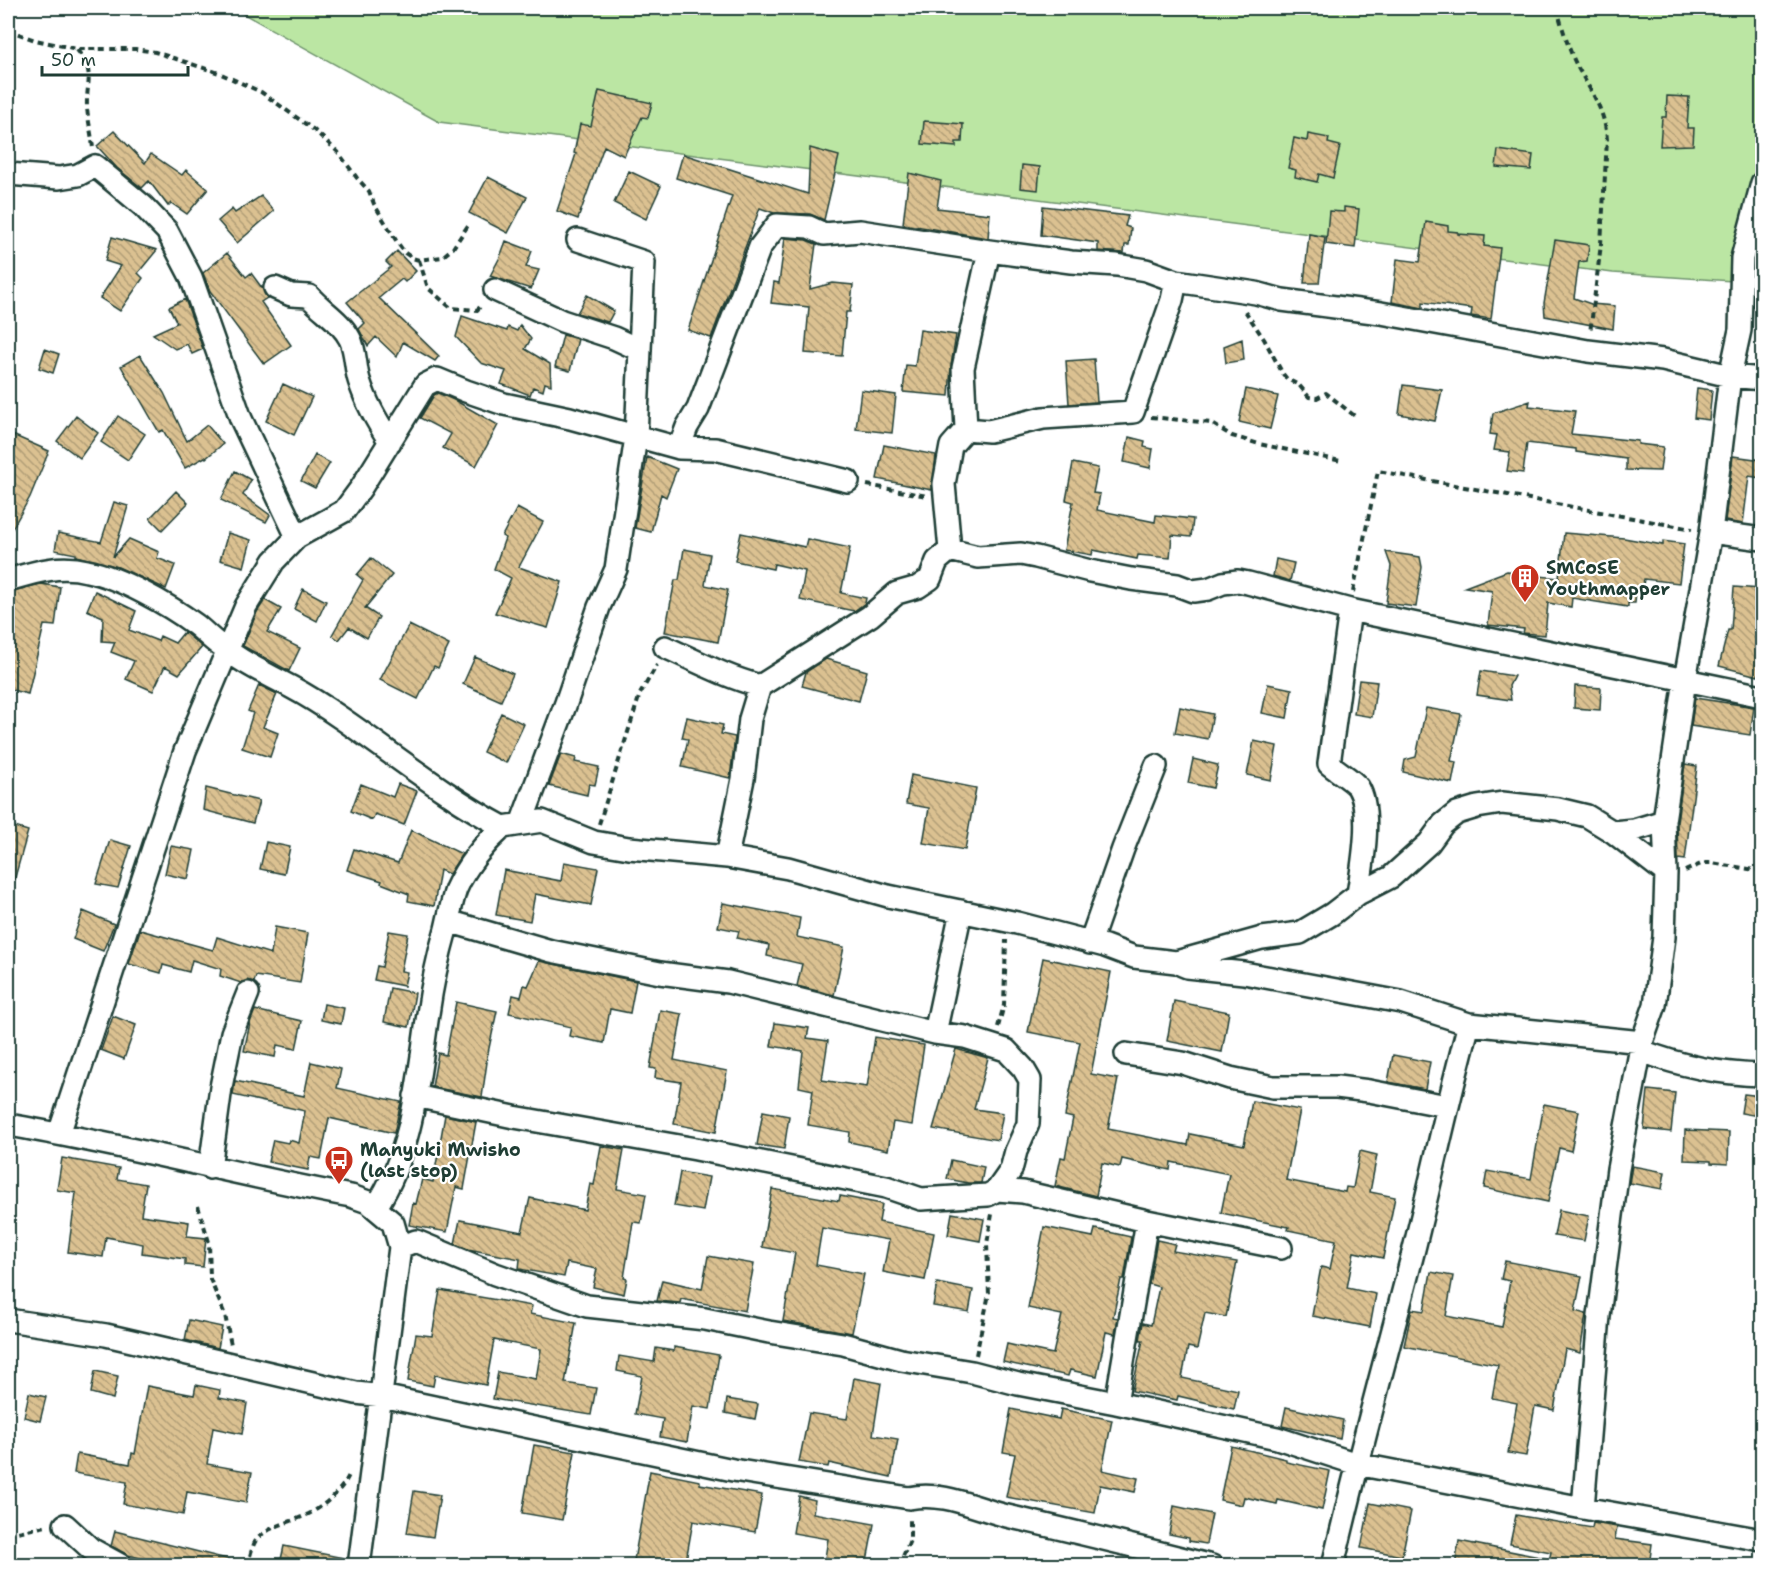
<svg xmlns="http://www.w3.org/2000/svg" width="1770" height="1573" viewBox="0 0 1770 1573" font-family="'Shantell Sans',sans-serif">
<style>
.grass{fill:#bbe6a3;stroke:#6d926c;stroke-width:1.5}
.building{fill:url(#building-back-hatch);stroke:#1f3d34;stroke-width:1.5}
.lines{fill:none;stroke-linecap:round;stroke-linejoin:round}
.minor-casing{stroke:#1f3d34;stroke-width:26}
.path{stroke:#1f3d34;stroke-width:4;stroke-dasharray:6 4.5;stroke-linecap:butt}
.minor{stroke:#fff;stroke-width:21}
.labels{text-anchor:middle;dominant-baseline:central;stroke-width:4.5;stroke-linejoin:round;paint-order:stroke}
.poi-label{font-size:18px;font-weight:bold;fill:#1f3d34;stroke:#fff;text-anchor:start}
</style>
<defs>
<pattern id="building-back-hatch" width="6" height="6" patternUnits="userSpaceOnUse" patternTransform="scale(1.5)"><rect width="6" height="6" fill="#dbc191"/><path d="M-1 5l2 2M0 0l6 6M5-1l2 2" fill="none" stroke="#b19e77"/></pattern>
</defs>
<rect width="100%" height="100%" fill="#fff"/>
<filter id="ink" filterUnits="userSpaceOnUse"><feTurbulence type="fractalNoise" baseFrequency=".0167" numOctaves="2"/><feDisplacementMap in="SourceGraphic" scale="12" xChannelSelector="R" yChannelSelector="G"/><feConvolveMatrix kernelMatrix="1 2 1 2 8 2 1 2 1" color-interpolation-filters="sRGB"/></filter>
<g filter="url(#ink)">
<!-- grass -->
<path class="grass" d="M233,8H1762V283L1613,273L439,122Z"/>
<!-- building -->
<path class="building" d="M599,91L652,103L648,118L642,117L624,156L604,146L578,219L557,211L576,154L574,153L580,124L591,126Z
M1667,96L1689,97L1687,128H1694L1693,145L1660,146L1662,117H1666Z
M924,121L963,124L962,142H956V147L922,144Z
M114,131L145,163L151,154L182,175L186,170L208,189L187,214L171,203L168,206L149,181L142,188L117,168L97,146Z
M1308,134L1329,138L1328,143L1340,146L1333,178L1319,174L1317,182L1295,177L1296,170L1288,168L1294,138L1307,141Z
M810,148L839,156L824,220L810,214L774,213L760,208L711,338L688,330L732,196L676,178L683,154L808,194Z
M1498,150L1533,155L1531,170L1496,167Z
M1022,165L1040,167L1038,190L1020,188Z
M629,171L661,186L646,219L614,203Z
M909,173L941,181L937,208L990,214L988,238L903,224Z
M488,177L527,197L508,233L469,213Z
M261,196L274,211L237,243L218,221L232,209L235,213Z
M1043,206L1128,216L1125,226L1131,228L1129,245H1125L1124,253L1098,251V243L1041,235Z
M1344,207L1359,209L1355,248L1326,244L1329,211L1344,212Z
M1426,222L1448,226V231L1458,232V234L1485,236L1484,246L1500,248L1491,319L1471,316L1472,309L1423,302V308L1392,302L1397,259L1420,262Z
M1309,234L1325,237L1319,283H1304Z
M112,237L157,250L138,273L143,278L120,311L100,298L121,266L105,261Z
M785,238L806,240L816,244L810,289L833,283L853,285L850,312H846L842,356L805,353L809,307L771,303L774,282L779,283Z
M1555,240L1589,245L1587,261L1579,262L1574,298L1591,304L1615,306L1613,329L1545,316L1544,303Z
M506,241L532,251L526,267L539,270L531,289L490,276L500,257Z
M397,251L416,271L405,282L402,279L379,298L439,356L435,361L403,342L397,357L376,337L368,346L359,329L365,323L347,302L391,267L386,262Z
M227,253L246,277L251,273L262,288L267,298L261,302L291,345L264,364L210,291L203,273Z
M587,295L614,311L608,322L577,313Z
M185,299L203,349L192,354L187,344L175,349L153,334L177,323L169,307Z
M462,316L507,331L508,327L517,331L520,325L531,339L525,349L550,364L551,385L545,383L543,391L533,387L530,395L501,384L506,371L481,363L456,337Z
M920,330L956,335L951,366L949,396L903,392L906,365L915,366Z
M563,335L578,339L570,371L555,367Z
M1242,339L1244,360L1226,363L1224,346Z
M45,349L59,354L53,373L39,368Z
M140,355L164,393L187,441L207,425L223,444L206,458L205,457L185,468L163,430L159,432L121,366Z
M1094,359L1097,402L1069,404L1066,361Z
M283,384L312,397L294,435L266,421Z
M1403,385L1442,390L1435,421L1399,414Z
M1697,388L1712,390L1709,420L1694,418Z
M1246,389L1278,396L1270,429L1239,422Z
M861,390L896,395L892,433L856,429Z
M438,393L456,401L498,425L476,466L443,448L451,434L420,418L434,395Z
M1530,401L1529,406L1575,411L1571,434L1638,441V444L1663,447L1660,471L1626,470V459L1576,452V449L1527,443L1523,473L1507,471L1510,452L1494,450L1497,435L1490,434L1493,413Z
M76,416L98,433L80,458L57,441Z
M118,416L145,434L128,460L101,442Z
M8,433L49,451L30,497L8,536Z
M1129,437L1145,441L1144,447L1153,449L1150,468L1124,462Z
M884,445L936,455L932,490L877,479Z
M315,455L330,463L315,488L301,481Z
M1733,456L1762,460L1761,478L1749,476L1743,524L1725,521Z
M647,457L677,469L666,497L661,494L651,532L635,528Z
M1073,463L1098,468L1093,493L1100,494L1097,510L1155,522L1156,515L1193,519L1191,537L1172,535L1170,558L1138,555L1137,559L1093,550L1092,555L1064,550L1073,502L1066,500Z
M235,471L251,480L243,495L270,515L266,522L221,500Z
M176,491L188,503L162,530L150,518Z
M114,502L128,506L113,557L129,539L159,552L157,558L175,565L166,589L118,567L76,556V554L55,550L58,533L101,542Z
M517,508L543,522L519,567L562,582L548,628L495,613L511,578L494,569L505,538L502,536Z
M228,533L251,540L244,567L220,560Z
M741,533L805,547L807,539L850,548L841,593L866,598L865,603L854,611L800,600L805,571L774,564L773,569L735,561Z
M1564,533L1624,538L1663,545V541L1684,544L1679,583L1644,579L1642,591L1636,590L1635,603H1628V607L1572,598L1571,607L1548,603L1545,635L1523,633L1524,629L1488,625L1492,591L1465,587L1507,571L1518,572V574L1559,578Z
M684,549L710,554L705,585L728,590L718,642L665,632L675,580H679Z
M1386,552L1420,557L1422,567L1416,607L1386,603L1391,566Z
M371,558L392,575L365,608L379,617L367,638L349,627L339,640L332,635L363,580L357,575Z
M1276,559L1294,563L1290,581L1273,576Z
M41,584L60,587L55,626L44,625L28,694L8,689V634L12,609H8V592Z
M1734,587L1761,589L1758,637L1762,639V658L1758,676L1719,666L1728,630H1731Z
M303,589L326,601L317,621L294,609Z
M95,591L136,611L129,630L158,641L160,636L175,643L184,632L202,647L179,674L165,666L153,691L126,679L134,661L111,652L115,642L102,641L103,617L87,610Z
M265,600L281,609L267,632L300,648L289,671L243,646L257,612Z
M409,625L449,645L438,668L434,666L418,699L380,680Z
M475,657L513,674L501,701L463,684Z
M826,659L867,671L859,701L802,686L806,672Z
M1481,671L1514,676L1509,686L1511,700L1477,695Z
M1359,680L1377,682L1372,717L1354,714Z
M1268,684L1292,689L1287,718L1262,713Z
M259,685L277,694L263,727L278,733L270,757L242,748L253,713L248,711Z
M1575,686L1601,688L1600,710L1574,708Z
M1695,698L1754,707L1750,735L1691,726Z
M1180,707L1213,714L1208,739L1175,733Z
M1426,708L1461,714L1451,761L1456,762L1452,783L1403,772L1405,760L1416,757Z
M501,713L524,724L506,763L483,752Z
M687,717L723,725L721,734L735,737L730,778L682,767L688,739L682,738Z
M1254,741L1277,746L1271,780L1247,775Z
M561,754L576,758L575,762L599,767L595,785L589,784L587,795L549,786Z
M1193,759L1218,765L1213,788L1188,783Z
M1685,764L1697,766L1685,860L1678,859L1677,822Z
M911,775L976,788L965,850L923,843L929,808L906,804Z
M361,784L393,797L398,784L417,791L404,825L375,814L372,820L351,811Z
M206,788L259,801L253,823L203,810Z
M8,825L28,831L12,888L8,887Z
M411,830L462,854L449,874L440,870L434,906L408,901L409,894L381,883L382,881L347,870L354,849L398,863Z
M110,840L131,846L118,888L96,884Z
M266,842L290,847L284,874L260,869Z
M171,846L194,850L188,879L165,874Z
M564,862L598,868L591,905L535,894L530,921L496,915L504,870L561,881Z
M723,903L800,918L797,937L844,947L834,995L797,986L802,964L767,956L769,945L737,938L739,931L718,927Z
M83,911L114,924L103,951L73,939Z
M275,927L308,933L300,983L256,976L254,982L247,980L241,983L220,976L221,969L192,960L189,972L163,965L161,973L129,964L140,930L213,950L217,937L271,954Z
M389,931L408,934L401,971L407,972L404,986L374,980L377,966L382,967Z
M1043,958L1111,972L1091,1074L1118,1079L1108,1129L1188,1145L1190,1134L1244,1145L1252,1101L1300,1110L1286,1180L1345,1192L1346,1187L1353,1188L1360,1151L1377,1155L1370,1192L1395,1197L1383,1258L1354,1252L1347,1288L1376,1294L1370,1327L1312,1316L1321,1267L1330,1269L1336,1240L1288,1230L1289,1227L1221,1213L1229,1174L1171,1162L1170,1170L1122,1159L1120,1167L1102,1163L1096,1196L1055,1186L1061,1157L1065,1158L1073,1118L1065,1116L1080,1042L1028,1032Z
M539,961L636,981L630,1013L610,1009L604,1043L569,1036L571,1027L509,1013L513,995L521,997L524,985L528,986Z
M390,988L415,993L409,1027L384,1022Z
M1174,1001L1229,1012L1222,1052L1167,1041Z
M456,1002L497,1011L486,1062H487L482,1097L432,1087L438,1053L446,1055Z
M324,1004L344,1008L341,1024L321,1020Z
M255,1010L302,1021L296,1049L277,1045L275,1057L244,1051L250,1023Z
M660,1010L682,1014L674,1060L727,1071L716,1132L674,1124L681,1082L655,1078L656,1069L650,1068Z
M113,1016L136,1025L124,1059L101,1050Z
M775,1023L809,1028L807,1038L828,1041L822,1080L867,1087L875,1037L924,1045L912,1125L893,1122L888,1150L849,1142L850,1132L808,1125L813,1090L799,1087L803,1051L771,1046Z
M956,1049L988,1058L974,1109L1003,1113L998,1140L933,1129Z
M1393,1055L1430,1062L1425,1089L1388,1082Z
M311,1062L341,1069L337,1088L401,1102L394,1133L329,1118L321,1159L310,1157L308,1170L268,1162L273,1140L288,1143L289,1140L299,1143L305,1111L233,1095L235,1081L304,1096Z
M1648,1090L1675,1093L1671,1132L1644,1129Z
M1744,1094L1761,1096L1758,1116L1741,1113Z
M1544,1104L1579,1111L1571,1151L1559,1148L1548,1202L1484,1188L1487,1171L1531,1179Z
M763,1111L789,1116L784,1149L757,1145Z
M445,1115L476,1122L464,1189L456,1187L447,1232L409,1225L413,1203L416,1204L422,1179L433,1182Z
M1685,1130L1729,1132L1728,1164L1711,1163V1161L1684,1160Z
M601,1146L624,1150L617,1189L646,1194L641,1223L633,1222L624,1278L627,1279L624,1294L593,1287L597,1269L567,1263L564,1277L519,1269L520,1259L468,1249L455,1244L460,1220L522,1232L530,1198L585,1210L590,1184L594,1185Z
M62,1158L119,1168L117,1179L146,1184L141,1215L189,1222L187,1236L206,1238L203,1267L185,1265V1259L142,1253L143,1244L106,1237L103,1257L68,1252L76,1193L57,1190Z
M951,1160L984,1167L981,1183H968L947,1179Z
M1632,1166L1665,1172L1662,1189L1629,1183Z
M680,1172L709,1177L703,1211L674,1206Z
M772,1189L839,1201L840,1196L882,1204L879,1222L934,1233L925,1280L883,1272L889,1240L822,1228L816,1265L864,1274L852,1333L783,1321L795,1253L762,1247Z
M1559,1210L1589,1216L1584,1241L1554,1236Z
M952,1213L984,1219L980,1241L948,1235Z
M1044,1227L1093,1237L1095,1229L1131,1237L1124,1279H1121L1113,1317L1118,1318L1115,1334L1106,1332L1097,1376L1070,1370L1068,1376L1003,1362L1007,1344L1053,1354L1062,1315L1028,1308Z
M1157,1240L1175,1244L1173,1251L1237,1262L1226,1317L1205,1313L1197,1349L1188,1347L1182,1378L1238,1390L1234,1409L1178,1396L1177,1400L1132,1391L1143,1340H1140L1143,1323L1151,1325L1159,1287L1149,1284Z
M708,1256L754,1264L745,1311L681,1299L680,1303L657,1301L662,1280L702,1289Z
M1505,1261L1582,1276L1575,1311L1586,1314L1580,1353L1565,1349L1554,1410L1535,1406L1526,1456L1508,1453L1517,1403L1492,1398L1498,1365L1404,1346L1412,1309L1424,1311L1431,1272L1453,1276L1446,1316L1502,1327L1510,1281L1501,1279Z
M937,1283L973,1290L969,1312L933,1306Z
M440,1290L532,1306L530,1314L576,1323L565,1383L596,1388L591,1415L493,1399L498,1372L536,1379L541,1349L494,1340L486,1385L435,1375L433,1386L408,1381L416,1334L432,1336Z
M189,1320L222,1327L218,1348L185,1340Z
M674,1347L719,1355L710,1409L693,1406L687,1442L660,1437L663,1419L635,1414L642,1376L617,1371L619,1356L654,1362L656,1348L674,1351Z
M95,1371L118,1376L113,1399L91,1393Z
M854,1378L881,1383L873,1435L898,1439L891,1477L829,1463L828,1467L799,1462L809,1413L847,1419Z
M196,1385L220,1390L219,1398L247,1403L242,1434L213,1428L207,1464L252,1472L246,1503L187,1492L183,1515L123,1504L127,1482L74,1473L77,1454L130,1464L132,1453L135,1454L147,1386L194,1395Z
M29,1393L46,1397L40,1421L24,1417Z
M727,1399L758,1404L755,1419L725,1413Z
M1286,1407L1343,1420L1340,1439L1282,1426Z
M1011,1409L1059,1419L1061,1409L1112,1420L1102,1470L1138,1478L1135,1492L1100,1485L1095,1513L1006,1497L1015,1454L1003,1452Z
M534,1445L575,1452L562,1520L522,1513Z
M1231,1446L1286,1459V1462L1330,1471L1322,1510L1278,1500L1277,1504L1244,1497L1242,1505L1220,1500Z
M650,1471L700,1481V1484L762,1495L755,1532L693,1521L685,1566H633Z
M414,1491L440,1495L433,1537L407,1533Z
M799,1496L815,1500L813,1513L874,1524L866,1566L825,1558L828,1539L793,1533Z
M1370,1503L1411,1511L1402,1556L1361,1548Z
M1174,1506L1212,1514L1206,1544L1189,1541V1538L1169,1534Z
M1516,1515L1592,1528L1593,1523L1617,1527L1615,1539L1652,1544L1649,1566H1577L1549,1561L1551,1552L1510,1544Z
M115,1531L231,1560L230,1566H172L128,1555L111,1546Z
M1459,1541L1545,1558L1544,1566H1455Z
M284,1546L344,1558L343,1566H291L280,1564Z"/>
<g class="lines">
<!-- minor casing -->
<g class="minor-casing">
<path id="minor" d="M8,174L59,178L78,175L95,166L143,206L167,231L191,277L241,419L297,537
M275,288L291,295L309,296C322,311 341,321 350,339C356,351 355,367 359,380C366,403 377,421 390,442
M495,290L562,321L614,338L640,350
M966,429L963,368L989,251
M679,448L715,449L848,481
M1711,532L1762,539
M950,550L944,484L951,446L966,429L989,431L1043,418L1133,412L1172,300L1176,281
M8,580C35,572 59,564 87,571C120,577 169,605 196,625C207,634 216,644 228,651C248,666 269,675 291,687C308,696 325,707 341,718C395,755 445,796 503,827
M1350,610L1329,764C1337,771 1353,780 1358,787C1373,811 1362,867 1358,894
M665,647C696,661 726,677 760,686
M521,824L566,703L599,607L616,569L636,437L644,262L578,240
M1613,832L1666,873
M727,857L743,779L750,719L760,686L870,616L897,593L918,587L930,579L937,561L950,550L978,557L1021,554L1036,557L1090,571L1131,579L1177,585L1193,591L1208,589L1223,583L1238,581L1248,583L1350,610L1762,696
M448,921L551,951L660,973L728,982L935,1033L965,1037L1006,1050L1023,1068L1030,1080L1028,1124L1016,1151L1011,1170L997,1190
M1090,943L1123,849L1156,766
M1182,965L1187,967L1244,973L1401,1002L1469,1024L1642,1042
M935,1033L961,911
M1642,1051C1680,1066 1721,1074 1762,1075
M1126,1054L1183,1063L1230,1078L1273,1087H1337L1369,1091L1447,1106
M415,1096L514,1117L696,1149L886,1187L921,1199L988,1195L997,1190L1023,1192L1147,1221L1281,1248
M8,1125C123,1144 236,1175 351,1196L368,1202L393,1223L400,1247L359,1566
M59,1134L185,751L246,606L274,561L297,537L344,511L361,488L425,385L437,379L466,391L504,404L570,418L679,448L687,427L698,409L760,247L777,225L809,227L824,234L860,231L989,251L1071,262L1117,265L1146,270L1176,281L1256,293L1282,300L1381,313L1588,351L1663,360L1730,376L1762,379
M210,1168L221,1087L232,1033L248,993
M376,1207C413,1151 418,1080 428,1014C432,985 438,957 446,929C449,916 452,901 456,889C466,866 485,843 503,827L542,821L594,842L629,848L727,857L788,868L888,896L1017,923L1105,946L1134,957L1176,962L1262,938L1300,933L1332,914L1358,894L1391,877L1429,843L1443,824L1457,813L1477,807L1502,803L1558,809L1587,816L1613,832L1634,830L1664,821
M400,1247L416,1241L495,1274L587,1306L705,1319L769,1332L843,1344L901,1360L972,1372L1018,1384L1116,1403L1277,1438L1357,1464L1583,1508L1762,1540
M8,1320L106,1335L356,1393L382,1396L733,1470L909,1498C944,1491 974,1508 1007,1516C1075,1532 1143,1548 1212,1566
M1116,1403L1147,1221
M1583,1508L1599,1316L1618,1169L1642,1042L1655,1005L1664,937L1666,873L1664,821L1685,680L1711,532L1730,376L1740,330L1742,258L1762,183
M65,1525L91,1549L122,1566
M1333,1566C1357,1461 1386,1358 1413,1253C1432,1177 1448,1100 1469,1024"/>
</g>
<!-- path -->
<path class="path" d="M1557,8C1562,27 1568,48 1577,66C1591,92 1605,109 1607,140L1601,244L1590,333
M8,30L35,40L77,49H135L155,52L219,73L261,92L314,130L338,152L357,178L369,191L374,204L397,242L405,253L412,258L419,260L442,257L453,248L469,224
M77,50C96,73 86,81 87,107C88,121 92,135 93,149
M419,260L428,288L451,308L477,310L483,304
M1245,311L1264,339L1283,374L1287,379L1299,385L1309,397L1317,398L1326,393L1356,417
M1151,417L1211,423L1232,436L1259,444L1341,461
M867,485L927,496
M1353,592L1378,471L1692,529
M599,824L640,694L657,665
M1685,871L1703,863H1711L1762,871
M998,1027L1004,1005L1006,940
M198,1206L209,1242L210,1279L225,1315L231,1345
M976,1355L989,1294L987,1244L992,1214
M8,1534L46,1526
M247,1566C250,1558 252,1545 257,1539C269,1526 289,1523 304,1516C321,1509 341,1492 349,1475
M899,1566L910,1540V1517"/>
<!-- minor -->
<use href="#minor" class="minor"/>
</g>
</g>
<!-- icons -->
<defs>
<g id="building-pin" transform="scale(1.5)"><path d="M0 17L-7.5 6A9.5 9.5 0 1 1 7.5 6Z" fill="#c8321e" stroke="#fff"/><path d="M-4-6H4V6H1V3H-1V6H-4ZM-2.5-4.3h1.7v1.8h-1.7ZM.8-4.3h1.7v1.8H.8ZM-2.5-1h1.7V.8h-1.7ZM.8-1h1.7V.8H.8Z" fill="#fff"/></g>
<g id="bus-pin" transform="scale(1.5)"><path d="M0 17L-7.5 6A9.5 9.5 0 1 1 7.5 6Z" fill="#c8321e" stroke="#fff"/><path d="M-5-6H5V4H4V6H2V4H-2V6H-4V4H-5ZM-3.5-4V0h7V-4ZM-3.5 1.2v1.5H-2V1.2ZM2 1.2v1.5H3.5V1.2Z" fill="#fff"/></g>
</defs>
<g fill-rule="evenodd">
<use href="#building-pin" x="1525" y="578"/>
<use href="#bus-pin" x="339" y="1160"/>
</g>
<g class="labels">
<!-- poi labels -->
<g class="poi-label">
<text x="1546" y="568">SMCoSE<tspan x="1546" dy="21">Youthmapper</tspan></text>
<text x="360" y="1150">Manyuki Mwisho<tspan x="360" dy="21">(last stop)</tspan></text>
</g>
</g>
<!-- margin -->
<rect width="1770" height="1573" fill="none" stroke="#fff" stroke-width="30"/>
<rect x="15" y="15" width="1740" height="1543" fill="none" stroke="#1f3d34" stroke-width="2" filter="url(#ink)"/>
<!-- scale -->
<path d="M42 66v9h146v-9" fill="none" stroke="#1f3d34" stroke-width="3"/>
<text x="51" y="66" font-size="18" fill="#1f3d34" stroke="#ffffff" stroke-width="4.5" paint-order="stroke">50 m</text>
</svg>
